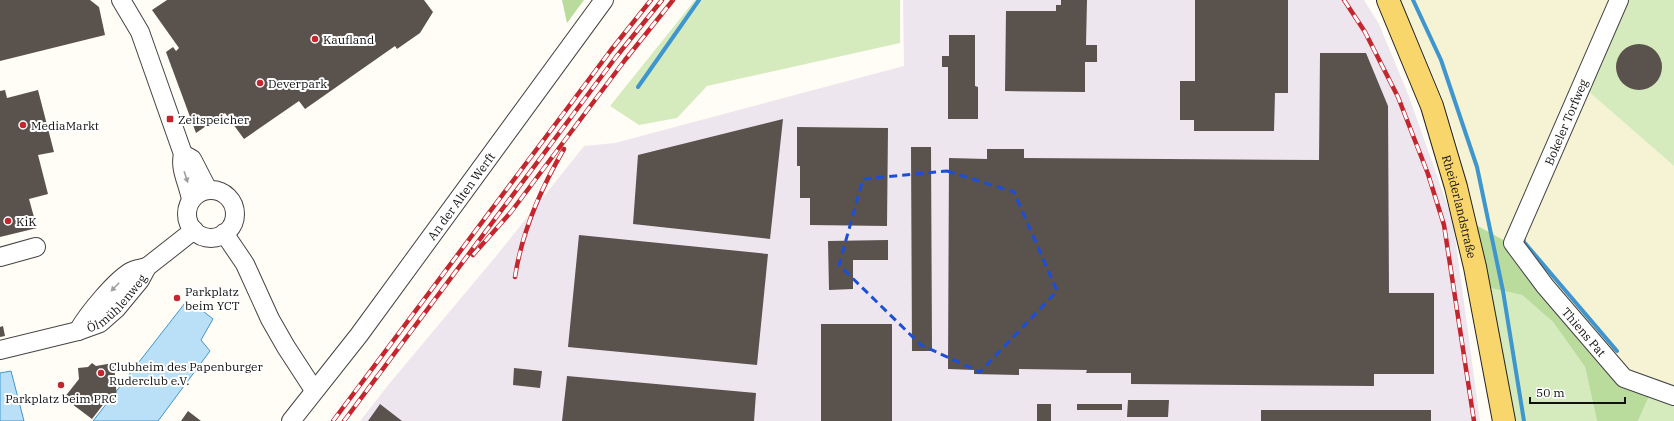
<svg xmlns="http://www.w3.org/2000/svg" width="1674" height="421" viewBox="0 0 1674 421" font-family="'IBM Plex Serif',serif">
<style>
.industrial{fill:#eee6ef}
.farmland{fill:#f6f3d4}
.green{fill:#d5ebbd}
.forest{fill:#b9dc9c}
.water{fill:#b9e0f7;stroke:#3f96cf}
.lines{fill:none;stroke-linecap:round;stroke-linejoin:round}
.stream{stroke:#3f96cf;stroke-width:4}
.building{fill:#5a524d}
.minor-casing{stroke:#444;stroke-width:20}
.major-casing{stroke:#222;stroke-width:24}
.minor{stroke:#fff;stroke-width:18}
.major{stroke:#f9d66b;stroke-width:22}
.rail-casing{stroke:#c4262e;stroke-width:4.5}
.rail{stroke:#fff;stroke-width:3;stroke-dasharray:9;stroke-linecap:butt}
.oneway{fill:#a0a0a0}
.marked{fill:none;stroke:#1d4ed8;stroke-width:3;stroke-dasharray:8 5;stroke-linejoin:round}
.poi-dot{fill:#c4262e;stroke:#fff;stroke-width:1.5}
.labels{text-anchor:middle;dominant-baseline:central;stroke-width:4;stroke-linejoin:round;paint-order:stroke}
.poi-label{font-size:12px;fill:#111;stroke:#fff;text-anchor:start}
.street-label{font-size:12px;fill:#111;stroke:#fff}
</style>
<rect width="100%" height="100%" fill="#fffdf5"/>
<!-- industrial -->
<path class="industrial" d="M903,0H1364L1379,24L1408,94L1453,221L1480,421H360L389,384L497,255L584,146L615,143L904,66Z"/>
<!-- farmland -->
<path class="farmland" d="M1397,0H1611L1507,242L1476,225L1459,150L1444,102L1417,37Z
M1588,91L1674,166V392L1625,375L1517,244Z"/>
<!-- green -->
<path class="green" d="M695,0H900V43L707,86L677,118L639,125L610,106Z
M1625,0H1674V166L1588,91Z
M1490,288L1522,295L1553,322L1585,367L1597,421H1516Z
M1651,392L1674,400V421H1638Z"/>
<!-- forest -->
<path class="forest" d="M562,0H584L567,23Z
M1476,225L1507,242L1624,383L1651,392L1638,421H1597L1585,367L1553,322L1522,295L1490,288Z"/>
<!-- water -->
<path class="water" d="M185,303L194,304L213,319L201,340L210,351L158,421H93Z
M11,371L24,421H0V373Z"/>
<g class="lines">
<!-- stream -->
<path class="stream" d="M1413,0L1441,60L1477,167L1503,291L1524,421
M638,87L699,0
M1523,236L1524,242L1617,351"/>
</g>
<!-- building -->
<path class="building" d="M0,0H90L99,7L105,35L0,61Z
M167,0H424L433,12L420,33L397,49L395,46L305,109L299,101L244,139L225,113L196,133L166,52L173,47L176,51L179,48L152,10Z
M1061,0H1087L1086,45H1097V62H1085V92L1005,91L1006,11H1056V5H1061Z
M1195,0H1288V93H1275L1274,131H1194V120H1180V81H1195Z
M949,35H975V86L978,87V119H948V67H942V56H949Z
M1616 67a23 23 0 1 1 46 0a23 23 0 1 1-46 0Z
M1320,53H1366L1388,106L1389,293H1434V374H1374V386L1131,384V373H1086L1087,370L1019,369V375L974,374V370L948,369L949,158L987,159V149H1024V158L1319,160Z
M5,90L7,98L38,90L54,152L38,155L48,194L29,199L37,228L0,237V91Z
M783,119L770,239L633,224L638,155Z
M797,127L888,128L887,226L810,225V198H800V166H797Z
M911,147H931L932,351H912Z
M579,235L768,254L757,365L568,347Z
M888,240V260H853V289L829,290L828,241Z
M821,324H892V421H821Z
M3,326L5,336L0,337V327Z
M92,363L96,366L113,363L116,381L119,383L116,387L117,399L106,401L92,419L64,398L79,379L78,368L88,367Z
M514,368L542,371L540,388L513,385Z
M567,376L756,393L754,421H562Z
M1128,400H1169L1168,417H1127Z
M380,404L402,421H368Z
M1037,404H1051V421H1037Z
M1077,404H1122V410H1077Z
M1261,410H1431V421H1261Z
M188,411L201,421H181Z"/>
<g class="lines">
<!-- minor casing -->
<g class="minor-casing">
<g id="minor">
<path d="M121,0L140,32L183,154C179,169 189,185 191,200"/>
<path id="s1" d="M1619,0L1513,243L1545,286L1624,378L1674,396"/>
<path d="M183,154L192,159L208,190"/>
<circle cx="211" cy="214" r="24"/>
<path d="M224,233L245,264L270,319L286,347L314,390"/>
<path d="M0,257L36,247"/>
<path d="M78,331C87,315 116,279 132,271C137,269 143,268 147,267"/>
<path id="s2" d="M0,350L78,331L100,323L116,309L140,280L147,267L194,230"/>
<path id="s3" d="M291,421L359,335L604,0"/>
</g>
</g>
<!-- major casing -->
<g class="major-casing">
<g id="major">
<path id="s4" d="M1388,0L1432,106L1456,187L1475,267L1504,421"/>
</g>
</g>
<!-- minor -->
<use href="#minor" class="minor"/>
<!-- major -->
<use href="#major" class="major"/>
<!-- rail casing -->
<g class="rail-casing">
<path id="rail" d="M1344,0L1365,32L1398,97L1428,174L1444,225L1474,421
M473,255L511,212L625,60L673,0
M515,277C522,231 540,190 564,149
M333,421L611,50L651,0
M344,421L616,57L662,0"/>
</g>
<!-- rail -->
<use href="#rail" class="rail"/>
</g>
<!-- one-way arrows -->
<defs><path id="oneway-solid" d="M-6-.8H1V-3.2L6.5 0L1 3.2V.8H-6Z"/></defs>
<g class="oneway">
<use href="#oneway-solid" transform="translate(186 177) rotate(72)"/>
<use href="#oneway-solid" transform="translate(115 287) rotate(134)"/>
</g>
<!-- marked area -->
<path class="marked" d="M947,171L1014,192L1057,291L980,372L921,345L839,265L863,179Z"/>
<!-- markers -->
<g class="poi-dot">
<circle cx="315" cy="39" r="4"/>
<circle cx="260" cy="83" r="4"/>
<rect x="166" y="115" width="8" height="8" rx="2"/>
<circle cx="23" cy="125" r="4"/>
<circle cx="8" cy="221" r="4"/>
<circle cx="177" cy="298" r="4"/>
<circle cx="101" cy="373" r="4"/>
<circle cx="61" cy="385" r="4"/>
</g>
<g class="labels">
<!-- poi labels -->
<g class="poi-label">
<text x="323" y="39">Kaufland</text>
<text x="268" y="83">Deverpark</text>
<text x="178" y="119">Zeitspeicher</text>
<text x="31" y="125">MediaMarkt</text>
<text x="16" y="221">KiK</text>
<text x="185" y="291">Parkplatz<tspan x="185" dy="14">beim YCT</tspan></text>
<text x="109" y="366">Clubheim des Papenburger<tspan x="109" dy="14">Ruderclub e.V.</tspan></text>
<text x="61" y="398" text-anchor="middle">Parkplatz beim PRC</text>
</g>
<!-- street labels -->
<g class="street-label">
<text transform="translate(1566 122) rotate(-67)">Bokeler Torfweg</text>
<text stroke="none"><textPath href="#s3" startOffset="282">An der Alten Werft</textPath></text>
<text stroke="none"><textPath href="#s4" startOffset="219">Rheiderlandstraße</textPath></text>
<text stroke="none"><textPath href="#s2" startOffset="129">Ölmühlenweg</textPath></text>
<text stroke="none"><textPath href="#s1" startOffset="379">Thiens Pat</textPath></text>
</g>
</g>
<!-- scale -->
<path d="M1530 397v6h95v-6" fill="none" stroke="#111111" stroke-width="2"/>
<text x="1536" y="397" font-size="12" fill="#111111" stroke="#ffffff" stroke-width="3" paint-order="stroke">50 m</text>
</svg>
